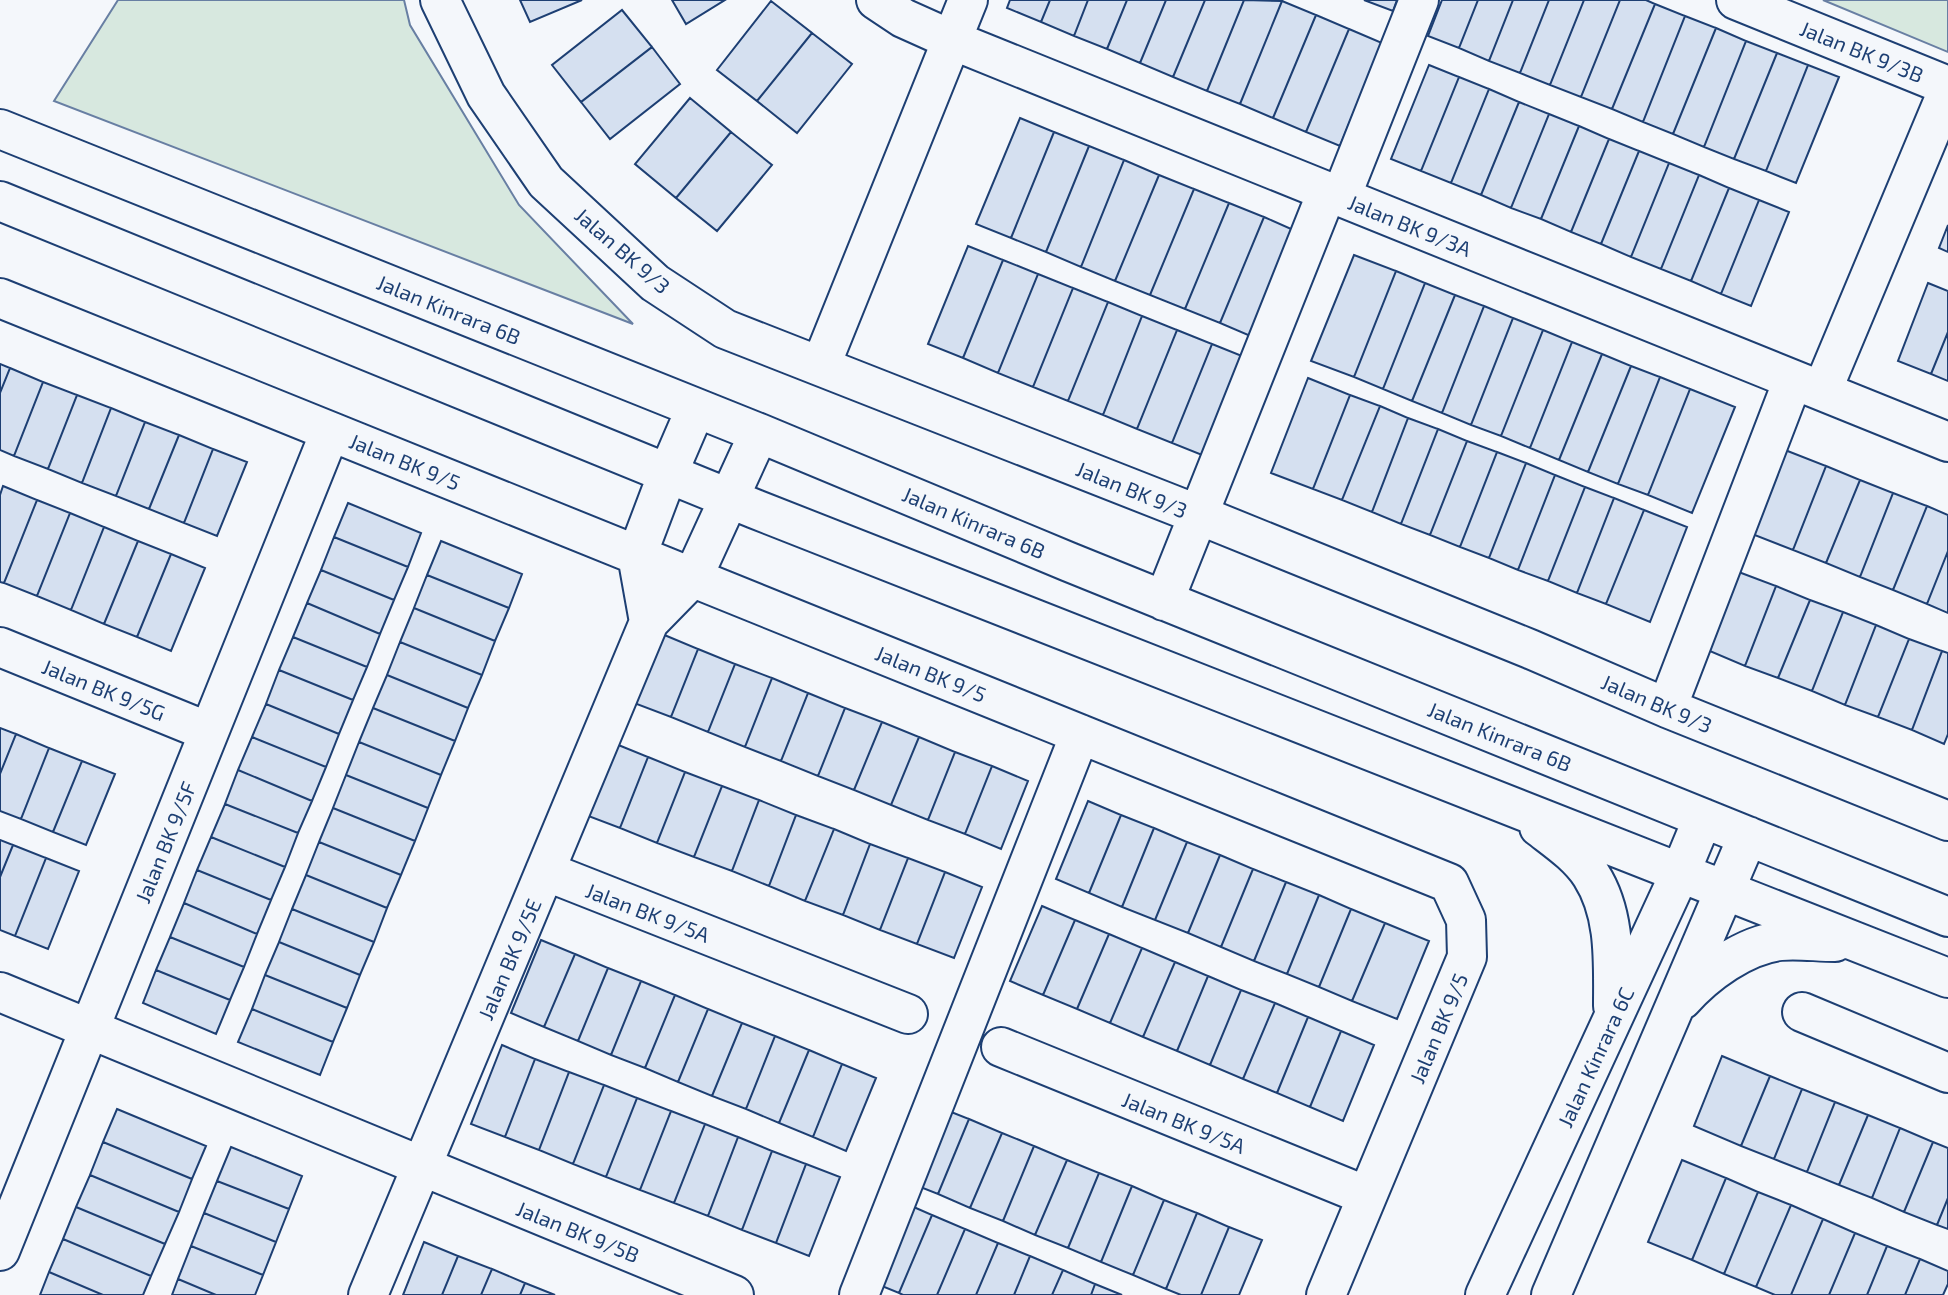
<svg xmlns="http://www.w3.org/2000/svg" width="1948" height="1295" viewBox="0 0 1948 1295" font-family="'Exo 2',sans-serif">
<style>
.green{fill:#d7e8df;stroke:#687fa3;stroke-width:2}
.building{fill:#d5e0f0;stroke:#1d3f73;stroke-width:2}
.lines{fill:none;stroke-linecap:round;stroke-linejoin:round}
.minor-casing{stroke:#1d3f73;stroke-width:42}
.minor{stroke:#f4f7fb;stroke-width:38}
.labels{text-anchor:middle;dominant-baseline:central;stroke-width:5;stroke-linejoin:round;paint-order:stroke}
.street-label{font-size:21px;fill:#1d3f73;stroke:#f4f7fb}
</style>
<rect width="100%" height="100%" fill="#f4f7fb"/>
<!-- green -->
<path class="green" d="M118,0H404L410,25L519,205L633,324L54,101Z
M1823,0H1948V52Z"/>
<!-- building -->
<path class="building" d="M520,0H582L530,22Z
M672,0H725L686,24Z
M1010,0H1050L1041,22L1007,8Z
M1050,0H1088L1074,36L1041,22Z
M1088,0H1127L1107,49L1074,36Z
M1127,0H1166L1140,63L1107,49Z
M1166,0H1205L1173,77L1140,63Z
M1205,0H1244L1207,91L1173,77Z
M1244,0L1282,1L1240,104L1207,91Z
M1364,0H1397L1393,11Z
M1442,0H1478L1459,48L1428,36Z
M1478,0H1513L1489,61L1459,48Z
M1513,0H1549L1520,73L1489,61Z
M1549,0H1584L1550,85L1520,73Z
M1584,0H1620L1581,97L1550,85Z
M1620,0H1646L1655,4L1612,109L1581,97Z
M771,1L812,33L757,101L717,70Z
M1282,1L1316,15L1273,118L1240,104Z
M1655,4L1685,16L1643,122L1612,109Z
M622,10L652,47L581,102L552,65Z
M1316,15L1349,29L1306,132L1273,118Z
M1685,16L1716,28L1673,134L1643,122Z
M1716,28L1746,41L1704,147L1673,134Z
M1349,29L1382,43L1340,146L1306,132Z
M812,33L852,64L797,133L757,101Z
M1746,41L1777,53L1734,159L1704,147Z
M652,47L680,84L610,139L581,102Z
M1777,53L1808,65L1766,171L1734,159Z
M1429,65L1459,77L1421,171L1391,159Z
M1808,65L1839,77L1796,183L1766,171Z
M1459,77L1489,89L1451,183L1421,171Z
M1489,89L1519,102L1481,195L1451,183Z
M690,98L731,132L676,198L635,164Z
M1519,102L1549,114L1511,208L1481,195Z
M1549,114L1579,126L1541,219L1511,208Z
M1020,118L1054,132L1011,238L976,224Z
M1579,126L1609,139L1571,232L1541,219Z
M731,132L772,165L717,231L676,198Z
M1054,132L1089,146L1046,252L1011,238Z
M1609,139L1639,151L1601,244L1571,232Z
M1089,146L1124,160L1081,267L1046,252Z
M1639,151L1669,163L1631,257L1601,244Z
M1124,160L1159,175L1115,281L1081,267Z
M1669,163L1699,175L1661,269L1631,257Z
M1159,175L1194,189L1150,295L1115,281Z
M1699,175L1729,188L1691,281L1661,269Z
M1729,188L1759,200L1721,294L1691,281Z
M1194,189L1229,203L1185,309L1150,295Z
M1759,200L1789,212L1751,306L1721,294Z
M1229,203L1264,217L1220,323L1185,309Z
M1264,217L1298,232L1255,338L1220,323Z
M1948,225V252L1939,248Z
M968,246L1003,260L963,358L928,344Z
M1354,255L1396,271L1354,377L1311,361Z
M1003,260L1038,274L998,373L963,358Z
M1396,271L1425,283L1383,389L1354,377Z
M1038,274L1073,288L1033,387L998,373Z
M1425,283L1455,295L1412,401L1383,389Z
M1928,283L1948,291V332L1931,374L1898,361Z
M1073,288L1108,302L1068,401L1033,387Z
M1455,295L1484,306L1442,413L1412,401Z
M1108,302L1142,316L1103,415L1068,401Z
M1484,306L1513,318L1471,425L1442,413Z
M1142,316L1177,330L1137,429L1103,415Z
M1513,318L1543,330L1501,436L1471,425Z
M1177,330L1212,344L1172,443L1137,429Z
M1543,330L1572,342L1530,448L1501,436Z
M1948,332V381L1931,374Z
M1572,342L1602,354L1559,460L1530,448Z
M1212,344L1247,358L1207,457L1172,443Z
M1602,354L1631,366L1588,472L1559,460Z
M0,364L10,368L0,393Z
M1631,366L1660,377L1618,484L1588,472Z
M10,368L43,382L14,456L0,450V393Z
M1660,377L1690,389L1648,495L1618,484Z
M1308,378L1350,395L1313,489L1271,473Z
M43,382L77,395L48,469L14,456Z
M1690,389L1735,407L1692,513L1648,495Z
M77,395L111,408L82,483L48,469Z
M1350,395L1380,406L1342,500L1313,489Z
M1380,406L1408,418L1372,512L1342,500Z
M111,408L145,422L116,496L82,483Z
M1408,418L1438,429L1401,524L1372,512Z
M145,422L179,435L149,509L116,496Z
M1438,429L1467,441L1430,535L1401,524Z
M179,435L213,449L184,523L149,509Z
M1467,441L1497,452L1460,547L1430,535Z
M213,449L247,462L217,536L184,523Z
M1785,450L1826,466L1793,550L1752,534Z
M1497,452L1526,463L1489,558L1460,547Z
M1526,463L1555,475L1518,570L1489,558Z
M1826,466L1860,480L1826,563L1793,550Z
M1555,475L1585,487L1548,581L1518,570Z
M1860,480L1893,493L1860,577L1826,563Z
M3,486L37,500L4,583L0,582V495Z
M1585,487L1614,498L1577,593L1548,581Z
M1893,493L1927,506L1893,590L1860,577Z
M1614,498L1644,510L1606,604L1577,593Z
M37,500L70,513L37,596L4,583Z
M348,503L421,533L408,567L334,537Z
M1927,506L1948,515V551L1927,604L1893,590Z
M1644,510L1687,527L1650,622L1606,604Z
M70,513L104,527L71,610L37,596Z
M104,527L138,541L104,624L71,610Z
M334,537L408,567L394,600L321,570Z
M138,541L171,554L137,637L104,624Z
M441,541L522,574L509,608L427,575Z
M1948,551V613L1927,604Z
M171,554L205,568L171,651L137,637Z
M321,570L394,600L380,634L307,603Z
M1736,571L1776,586L1745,666L1705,649Z
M427,575L509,608L495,641L414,608Z
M1776,586L1810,600L1778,678L1745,666Z
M1810,600L1843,612L1812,691L1778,678Z
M307,603L380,634L367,667L293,637Z
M414,608L495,641L482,675L400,642Z
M1843,612L1876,625L1845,705L1812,691Z
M1876,625L1909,639L1878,717L1845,705Z
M662,634L698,649L671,717L634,703Z
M293,637L367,667L353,700L279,670Z
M1909,639L1942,651L1912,730L1878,717Z
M400,642L482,675L468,708L387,675Z
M698,649L735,664L708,732L671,717Z
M1942,651L1948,653V734L1944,744L1912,730Z
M735,664L772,678L745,747L708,732Z
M279,670L353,700L339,734L266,704Z
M387,675L468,708L455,741L373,708Z
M772,678L808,693L781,761L745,747Z
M808,693L845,708L818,776L781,761Z
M266,704L339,734L326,767L252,737Z
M373,708L455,741L441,775L359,742Z
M845,708L882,722L854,790L818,776Z
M882,722L919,737L891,805L854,790Z
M0,728L16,734L0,774Z
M16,734L49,748L21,819L0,811V774Z
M252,737L326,767L312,801L238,770Z
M919,737L955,752L928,820L891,805Z
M359,742L441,775L428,808L346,775Z
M611,742L648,757L620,828L583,814Z
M49,748L82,761L53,832L21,819Z
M955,752L992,766L965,834L928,820Z
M648,757L685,772L657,843L620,828Z
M82,761L115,774L86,845L53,832Z
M992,766L1028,781L1001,849L965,834Z
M238,770L312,801L298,833L225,804Z
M685,772L722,786L694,857L657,843Z
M346,775L428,808L415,841L333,808Z
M722,786L759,800L732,871L694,857Z
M759,800L796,815L769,886L732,871Z
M1088,801L1121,815L1089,893L1056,879Z
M225,804L298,833L285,867L211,837Z
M333,808L415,841L401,875L319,842Z
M796,815L834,829L805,901L769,886Z
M1121,815L1154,828L1122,907L1089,893Z
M1154,828L1187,842L1155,920L1122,907Z
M834,829L870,844L843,915L805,901Z
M211,837L285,867L271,900L197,870Z
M0,840L13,845L0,877Z
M319,842L401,875L387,908L306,875Z
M1187,842L1220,855L1188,933L1155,920Z
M870,844L908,858L880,930L843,915Z
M13,845L46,858L15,936L0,930V877Z
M1220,855L1253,869L1221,947L1188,933Z
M46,858L79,871L48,949L15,936Z
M908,858L945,872L917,944L880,930Z
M1253,869L1286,882L1254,961L1221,947Z
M197,870L271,900L257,934L184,903Z
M945,872L982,887L954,958L917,944Z
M306,875L387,908L374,942L292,909Z
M1286,882L1319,895L1287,974L1254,961Z
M1319,895L1351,909L1319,987L1287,974Z
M184,903L257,934L244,967L170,937Z
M1042,906L1075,920L1043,995L1010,981Z
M292,909L374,942L360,975L279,942Z
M1351,909L1385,923L1352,1001L1319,987Z
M1075,920L1109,934L1077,1009L1043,995Z
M1385,923L1429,941L1397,1019L1352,1001Z
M1109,934L1142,948L1110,1023L1077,1009Z
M170,937L244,967L230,1000L156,970Z
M541,940L575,954L544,1027L511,1013Z
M279,942L360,975L347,1008L265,975Z
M1142,948L1175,962L1143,1037L1110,1023Z
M575,954L608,968L578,1041L544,1027Z
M1175,962L1208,976L1177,1051L1143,1037Z
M608,968L641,981L611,1055L578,1041Z
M156,970L230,1000L216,1034L143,1003Z
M265,975L347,1008L333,1042L252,1009Z
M1208,976L1241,990L1210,1065L1177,1051Z
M641,981L675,995L645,1068L611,1055Z
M1241,990L1275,1003L1243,1079L1210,1065Z
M675,995L708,1009L678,1082L645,1068Z
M1275,1003L1308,1017L1277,1093L1243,1079Z
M252,1009L333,1042L320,1075L238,1042Z
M708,1009L742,1023L712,1096L678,1082Z
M1308,1017L1341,1031L1310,1107L1277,1093Z
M742,1023L775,1036L746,1109L712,1096Z
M1341,1031L1374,1045L1343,1121L1310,1107Z
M775,1036L809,1050L779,1123L746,1109Z
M502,1045L535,1059L505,1137L471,1124Z
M809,1050L842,1064L813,1137L779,1123Z
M1722,1056L1770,1076L1741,1146L1694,1126Z
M535,1059L569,1072L539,1150L505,1137Z
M842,1064L876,1078L846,1151L813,1137Z
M569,1072L604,1085L573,1164L539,1150Z
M1770,1076L1802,1089L1774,1159L1741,1146Z
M604,1085L637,1098L606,1177L573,1164Z
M1802,1089L1835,1102L1807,1172L1774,1159Z
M637,1098L671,1111L640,1190L606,1177Z
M1835,1102L1868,1115L1839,1185L1807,1172Z
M936,1106L969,1119L938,1194L905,1181Z
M117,1109L206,1146L192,1179L103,1142Z
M671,1111L705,1124L674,1203L640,1190Z
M1868,1115L1900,1128L1872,1198L1839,1185Z
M969,1119L1002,1133L970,1208L938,1194Z
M705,1124L738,1137L708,1216L674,1203Z
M1900,1128L1933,1142L1904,1212L1872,1198Z
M1002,1133L1034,1146L1003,1221L970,1208Z
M738,1137L772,1151L742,1230L708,1216Z
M103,1142L192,1179L179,1212L90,1175Z
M1933,1142L1948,1148V1198L1937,1225L1904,1212Z
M1034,1146L1067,1160L1035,1235L1003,1221Z
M231,1147L302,1176L289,1209L217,1181Z
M772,1151L806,1164L776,1243L742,1230Z
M1067,1160L1099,1173L1068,1248L1035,1235Z
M1682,1160L1726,1178L1692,1260L1648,1242Z
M806,1164L840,1177L809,1256L776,1243Z
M1099,1173L1132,1186L1101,1262L1068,1248Z
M90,1175L179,1212L165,1244L76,1207Z
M1726,1178L1758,1192L1724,1274L1692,1260Z
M217,1181L289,1209L276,1242L204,1213Z
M1132,1186L1164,1200L1133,1275L1101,1262Z
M1758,1192L1791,1205L1756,1287L1724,1274Z
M1948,1198V1229L1937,1225Z
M1164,1200L1197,1213L1166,1289L1133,1275Z
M900,1201L932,1215L899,1293L867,1280Z
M1791,1205L1823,1219L1791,1295H1775L1756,1287Z
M76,1207L165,1244L151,1276L63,1239Z
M204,1213L276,1242L263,1275L191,1246Z
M1197,1213L1229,1227L1201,1295H1181L1166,1289Z
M932,1215L965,1229L937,1295H903L899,1293Z
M1823,1219L1855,1233L1829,1295H1791Z
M1229,1227L1262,1240L1239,1295H1201Z
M965,1229L998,1243L976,1295H937Z
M1855,1233L1887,1246L1867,1295H1829Z
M63,1239L151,1276L143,1295H103L49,1272Z
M424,1242L458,1256L442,1295H403Z
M998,1243L1030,1256L1014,1295H976Z
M191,1246L263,1275L255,1295H216L178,1279Z
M1887,1246L1920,1259L1905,1295H1867Z
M458,1256L492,1269L481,1295H442Z
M1030,1256L1063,1270L1052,1295H1014Z
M1920,1259L1948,1271V1284L1943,1295H1905Z
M492,1269L525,1283L520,1295H481Z
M1063,1270L1095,1284L1091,1295H1052Z
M49,1272L103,1295H40Z
M178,1279L216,1295H172Z
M525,1283L555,1295H520Z
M1095,1284L1122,1295H1091Z"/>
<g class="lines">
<!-- minor casing -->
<g class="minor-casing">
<path id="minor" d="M440,0L486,95L546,182L655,283L725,329L1199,515L1530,649L1667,708L1948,821
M876,0L903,18L952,40L1948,442
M1736,0L1948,86
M0,129L759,433L1069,562L1948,917
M1341,197L1419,0
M0,201L755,509L1948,978
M0,298L1449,883L1466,920L1467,957L1326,1295
M821,365L968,0
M1822,391L1948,90
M1164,601L1327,192
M649,622L637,555L668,473L696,408
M0,647L209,732
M1667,708L1793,380
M1539,827C1557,841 1578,855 1591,875C1616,914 1613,961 1613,1006
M545,871L908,1014
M0,992L734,1295
M1682,1000C1705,974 1744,945 1780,941C1797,939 1817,942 1835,942
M1802,1012L1948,1073
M1001,1047L1367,1196
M0,1251L330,432
M368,1295L649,622L693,577L759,433
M859,1295L1080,734
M1485,1295L1681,871L1703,818
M1551,1295L1748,836"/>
</g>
<!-- minor -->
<use href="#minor" class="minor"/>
</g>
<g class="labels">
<!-- street labels -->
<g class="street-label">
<text transform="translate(1862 51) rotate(22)">Jalan BK 9/3B</text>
<text transform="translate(1410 225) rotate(22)">Jalan BK 9/3A</text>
<text transform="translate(623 250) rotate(41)">Jalan BK 9/3</text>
<text transform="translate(449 309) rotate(22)">Jalan Kinrara 6B</text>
<text transform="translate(405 461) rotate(22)">Jalan BK 9/5</text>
<text transform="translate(1132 489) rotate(22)">Jalan BK 9/3</text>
<text transform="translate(974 522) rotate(23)">Jalan Kinrara 6B</text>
<text transform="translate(931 673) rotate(22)">Jalan BK 9/5</text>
<text transform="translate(104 689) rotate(22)">Jalan BK 9/5G</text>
<text transform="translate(1657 703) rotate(23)">Jalan BK 9/3</text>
<text transform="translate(1500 736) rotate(22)">Jalan Kinrara 6B</text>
<text transform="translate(165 842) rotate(-68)">Jalan BK 9/5F</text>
<text transform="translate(648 912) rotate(21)">Jalan BK 9/5A</text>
<text transform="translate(509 959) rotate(-67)">Jalan BK 9/5E</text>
<text transform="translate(1438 1028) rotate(-67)">Jalan BK 9/5</text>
<text transform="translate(1595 1057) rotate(-65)">Jalan Kinrara 6C</text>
<text transform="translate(1184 1122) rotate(22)">Jalan BK 9/5A</text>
<text transform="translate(578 1231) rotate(22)">Jalan BK 9/5B</text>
</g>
</g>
</svg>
